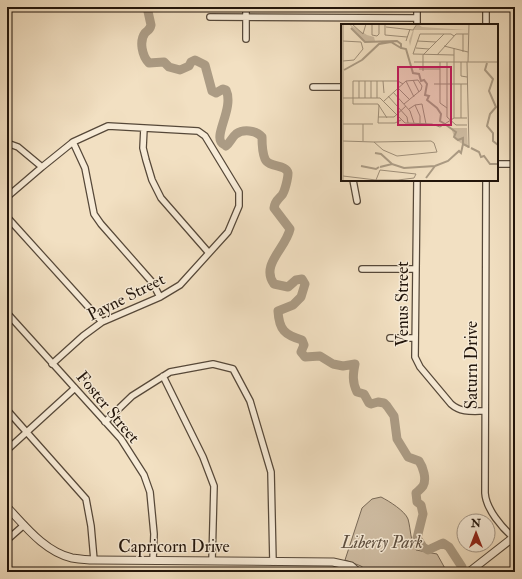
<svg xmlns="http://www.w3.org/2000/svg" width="522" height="579" viewBox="0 0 522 579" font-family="'IM FELL Double Pica',serif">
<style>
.green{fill:#cfbda3;stroke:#786957}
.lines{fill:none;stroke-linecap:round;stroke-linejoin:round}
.river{stroke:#ab9b84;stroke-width:9}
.minor-casing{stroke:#564839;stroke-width:8}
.tertiary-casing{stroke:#564839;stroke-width:9}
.minor{stroke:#f7ebd7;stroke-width:5.5}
.tertiary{stroke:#f7ebd7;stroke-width:7}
.labels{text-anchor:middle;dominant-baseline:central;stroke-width:3;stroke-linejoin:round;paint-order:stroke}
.street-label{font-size:17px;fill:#22150b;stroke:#f7ebd7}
.park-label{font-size:17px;font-style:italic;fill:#5f5040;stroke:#f7ebd7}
.inset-river{fill:none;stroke:#ab9b84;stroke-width:2}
.inset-road{fill:none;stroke:#9f8f79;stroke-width:1}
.view{fill:#c2185b;fill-opacity:0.15;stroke:#c2185b;stroke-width:2}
.inset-edge{fill:none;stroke:#22150b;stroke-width:2}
</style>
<rect width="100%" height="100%" fill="#f2e0c2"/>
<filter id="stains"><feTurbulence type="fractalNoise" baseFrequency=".005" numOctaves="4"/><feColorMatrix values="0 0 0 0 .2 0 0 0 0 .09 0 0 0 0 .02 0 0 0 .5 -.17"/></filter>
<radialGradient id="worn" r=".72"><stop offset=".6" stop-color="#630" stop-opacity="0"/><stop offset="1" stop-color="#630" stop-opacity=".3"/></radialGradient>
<!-- green -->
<path class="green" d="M381,497C389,501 405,511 408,519C411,530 410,540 416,550L437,554L447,572H369L361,566L345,560L362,508L372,499Z"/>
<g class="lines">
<!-- river -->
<path class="river" d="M147,7L151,25C150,30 148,30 145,33C139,41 142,56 149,63L164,62L169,67L180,70L189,66L191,62L195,60L205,65L212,91L216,93L223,89L226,90C234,107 215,133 221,142C221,143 225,145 226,146C230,143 232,137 236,134C243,129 256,130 262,137C262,144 262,152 265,159C269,168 286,164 288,173C288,178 285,191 282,195C278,200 275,200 274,208L290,229C286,248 260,265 274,284L288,287L296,280L302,279L305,284L301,297L293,305L278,311C279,330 285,335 302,340L304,345L301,352L305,357L320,356L333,364L343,366L355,364C353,374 352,382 357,392L364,394L369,403L371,404L378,402L384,403L387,406L394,416L397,439L408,457L419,461C423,467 427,479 423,486C421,489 418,491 416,493L417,502L421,505L423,514L417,538L423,547L428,550L443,543L449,547L462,567"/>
<!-- minor casing -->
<g class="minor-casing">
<path id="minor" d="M246,7V39
M486,7V25
M210,17L417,18
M417,25V7
M313,87H342
M144,128L143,148L146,160L152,180L161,198L209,253
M73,142L85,168L94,214L101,224L152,282L160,297
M7,143L18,147L42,167
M497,164H515
M353,180L357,201
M417,180L415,357L420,367L451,404C461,413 473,411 485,411
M486,180L485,493C486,509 502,528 515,539
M7,197L42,167L73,142L108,126L198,131L205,136L239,192V206L228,232L180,285L160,297L102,322L83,336L52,364
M7,217L102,322
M362,269H416
M7,313L121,439L144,475L150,492L154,534L153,560
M390,338H415
M163,376L203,457L214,486L212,561
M7,410L86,499L91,526L94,560
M105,422L132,396L170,372L213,364L233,369L250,401L271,472L273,562
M7,450L75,388
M7,540L24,525"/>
</g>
<!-- tertiary casing -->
<g class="tertiary-casing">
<path id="tertiary" d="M7,507C25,526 45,552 72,558C79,559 87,560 94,560L333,562L351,566L358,572
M469,572L515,536"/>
</g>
<!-- minor -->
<use href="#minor" class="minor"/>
<!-- tertiary -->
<use href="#tertiary" class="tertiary"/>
</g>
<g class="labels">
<!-- street labels -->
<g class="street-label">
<text transform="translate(126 297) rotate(-27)">Payne Street</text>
<text transform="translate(402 304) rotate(-90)">Venus Street</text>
<text transform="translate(471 365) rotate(-90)">Saturn Drive</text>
<text transform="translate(108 407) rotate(50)">Foster Street</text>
<text x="174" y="546">Capricorn Drive</text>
</g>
<!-- park labels -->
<g class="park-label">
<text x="382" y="542">Liberty Park</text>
</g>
</g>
<!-- overview -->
<g transform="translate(341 24)">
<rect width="157" height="157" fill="#f2e0c2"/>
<path d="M8,0L26,11L33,13L34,17L24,18ZM77,0L81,3L126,6H73L69,22L68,17L72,6ZM110,104H126L127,124L114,115Z" fill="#cfbda3"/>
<path class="inset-river" d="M10,4L24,18L56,17L60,20V24L65,25L72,49L78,50L80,57L83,56L86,60L84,71L88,72L86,76L96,84L100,90L99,97L104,100M21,36L38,20L50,18L60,24M146,39L144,46L152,55L148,67L155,83L149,90L146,102L152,109V117L157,121M3,46L21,36M105,101L115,108L113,113L117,116L122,114V120L128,123M130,124L138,128L140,133L143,132L149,140H157M34,129L40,130L51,140M20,142L35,145L38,143M39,143L51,140L63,144L94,142L107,137L118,127L120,129L122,120M85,154L94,142"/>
<path class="inset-road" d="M11,0L22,10L25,0M31,0V11L36,12L38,10V0M44,0V11L66,13M45,3L72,6L76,0M2,17L20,18L22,25L13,36L2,37M65,17L69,5M76,17L95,18M103,22L127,28M75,24L88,25M122,28V10M96,31L115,10H127M113,31L72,30L79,10H110L113,12M73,38H157M99,38V79L106,84M106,38V93L115,101H126M120,38V52L126,53M126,38L128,124M127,38L128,0M78,45H99M82,47V31L103,10M72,56L78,68M18,57V74M30,57V74M36,57V74M42,57L43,69M65,57L73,73M93,60H126M57,64L68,75M52,68L69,87L73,99M47,72L66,93L67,99M2,74H39L64,99L91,100L99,103L113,94H126M24,74V57M43,77L65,57L77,56L81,62L80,66L63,80M38,81L37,99H54L60,96M74,81L79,92V99M68,85L74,81L81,80L85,100M37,93H53L65,82M46,94L37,80H12V57H57L62,60M113,94V24M120,94V60M2,100H32M2,117L33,118L42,126L56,132L96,128L93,119L90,117L33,118M22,117V100M2,152L35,156H57L73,154L75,150L39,146L35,156M2,157V0"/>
<path class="view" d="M57,43H110V101H57Z"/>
<rect width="157" height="157" class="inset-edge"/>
</g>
<!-- margin -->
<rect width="522" height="579" fill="none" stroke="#f2e0c2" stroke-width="24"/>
<rect x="8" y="8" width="506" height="563" fill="none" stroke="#22150b" stroke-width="2"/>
<rect x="12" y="12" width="498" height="555" fill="none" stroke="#22150b"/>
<!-- north arrow -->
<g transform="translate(476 533)"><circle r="19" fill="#f7ebd7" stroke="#a29585"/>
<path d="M0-3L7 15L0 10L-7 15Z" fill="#8f2418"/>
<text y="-6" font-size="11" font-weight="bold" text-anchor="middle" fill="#22150b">N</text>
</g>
<rect width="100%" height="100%" filter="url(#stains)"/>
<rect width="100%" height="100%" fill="url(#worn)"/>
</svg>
